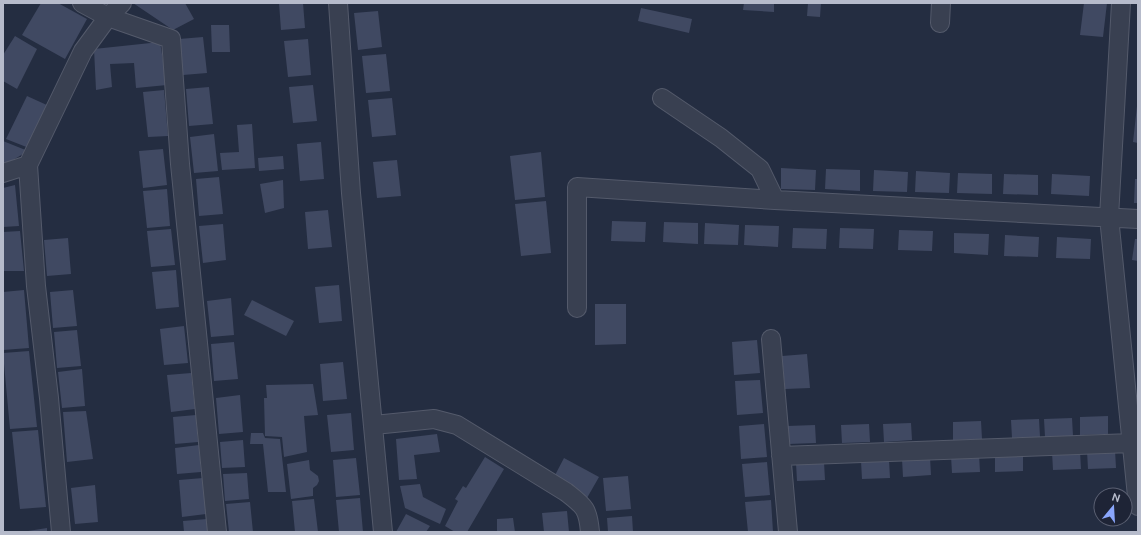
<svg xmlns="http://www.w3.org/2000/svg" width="1141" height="535" viewBox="0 0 1141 535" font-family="Ubuntu,sans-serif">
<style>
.building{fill:#404962}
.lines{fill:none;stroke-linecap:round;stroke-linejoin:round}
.street-casing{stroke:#545a6b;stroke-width:20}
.street{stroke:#394051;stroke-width:18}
</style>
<rect width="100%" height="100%" fill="#242d41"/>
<!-- building -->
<path class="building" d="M41,3H58L87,19L65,59L22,35Z
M133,3H185L194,19L173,30Z
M279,3H303L305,28L281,30Z
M744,3H774V12L743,10Z
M808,3H821L820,17L807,16Z
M1084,3H1107L1103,37L1080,35Z
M641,8L692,19L689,33L638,21Z
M378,11L382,47L358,50L354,13Z
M211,25H229L230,52H212Z
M15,36L37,49L17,89L3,81V55Z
M203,37L207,73L183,75L179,39Z
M308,39L311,75L288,77L284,41Z
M160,42L167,85L136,88L134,63L110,64L112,87L96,90L94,49Z
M386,54L390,91L366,93L362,56Z
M313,85L317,121L293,123L289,87Z
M209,87L213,124L189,126L186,89Z
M164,90L168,136L148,137L143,92Z
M27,96L49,106L29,148L6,139Z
M392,98L396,135L372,137L368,100Z
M1137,106H1138V143L1133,142Z
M252,124L255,168L222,170L220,153L239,152L237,125Z
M214,134L218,171L194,173L190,137Z
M3,141L28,151L3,166Z
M321,142L324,179L300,181L297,144Z
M163,149L167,185L143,188L139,151Z
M541,152L545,197L515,200L510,156Z
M283,156L284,169L259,171L258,158Z
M397,160L401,196L377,198L373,162Z
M781,168L816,170L815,190L781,189Z
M826,169L860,170V191L825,189Z
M874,170L908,172L907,192L873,191Z
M916,171L950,173L949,193L915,192Z
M958,173L992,174V194L957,193Z
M1004,174L1038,175V195L1003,194Z
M1052,174L1090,176L1089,196L1051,194Z
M219,177L223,214L199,216L196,179Z
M1135,179H1138V203H1134Z
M283,180L284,208L265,213L260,184Z
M15,185L19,226L3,227V188Z
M167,189L170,226L147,228L143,191Z
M546,201L551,253L521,256L515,204Z
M328,210L332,247L308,249L305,212Z
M612,221L646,222L645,242L611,241Z
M664,222L698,223V244L663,242Z
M705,223L739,225L738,245L704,244Z
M223,224L226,260L203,263L199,226Z
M745,225L779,226L778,247L744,245Z
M793,228L827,229L826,249L792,248Z
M840,228L874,229L873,249L839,248Z
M171,229L175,265L151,267L147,231Z
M899,230L933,231L932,251L898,250Z
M20,231L24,271H3V232Z
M954,233L989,234L988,255L954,253Z
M1005,235L1039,237L1038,257L1004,256Z
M1057,237L1091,239L1090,259L1056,258Z
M68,238L71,274L47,276L44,240Z
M1135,239H1138V261L1132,260Z
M176,270L179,307L156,309L152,272Z
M339,285L342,321L319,323L315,287Z
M24,290L29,348L3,350V292Z
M73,290L77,326L53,328L50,292Z
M231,298L234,335L211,337L207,301Z
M252,300L294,321L286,336L244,315Z
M595,304H626V344L595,345Z
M184,326L188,363L164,365L160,329Z
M77,330L81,366L57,368L54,332Z
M757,340L760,373L734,375L732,342Z
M234,342L238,379L214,381L211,344Z
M29,351L37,427L10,429L3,353Z
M807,354L810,388L785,389L782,356Z
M343,362L347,399L323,401L320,364Z
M82,369L85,406L62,408L58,372Z
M191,373L195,409L171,412L167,375Z
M760,380L763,413L737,415L735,381Z
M313,384L318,415L304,416L307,452L284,457L282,437L265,436L264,398H267L266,385Z
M240,395L243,432L219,434L216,398Z
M86,411L93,459L67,462L63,412Z
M351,413L354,450L331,452L327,415Z
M196,415L198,442L175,444L173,417Z
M1108,416V434L1080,435V417Z
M1072,418L1073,436L1045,437L1044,419Z
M1039,419L1040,437L1012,438L1011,420Z
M981,421L982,439L953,440V422Z
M911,423L912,440L884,442L883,424Z
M764,424L767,457L741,459L739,426Z
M869,424L870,442L842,443L841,425Z
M815,425L816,443L788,444L787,426Z
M38,430L46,507L20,509L12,432Z
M251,433H263L265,438L280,439L286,492H268L263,444H250Z
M437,434L440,452L414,455L417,479L399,480L396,439Z
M243,440L245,467L222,468L220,442Z
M199,445L201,472L177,474L175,448Z
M1115,450L1116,468L1088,469L1087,451Z
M1080,451L1081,469L1053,470L1052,452Z
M1023,453V471L995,472V454Z
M979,454L980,472L952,473L951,456Z
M485,457L504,469L467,532H455L445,526L458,501L455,499L463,486L466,488Z
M930,457L931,475L903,477L902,459Z
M356,458L360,495L336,497L333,460Z
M564,458L599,477L587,498L553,479Z
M309,460L310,470L318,476L319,481L317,485L313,488V496L291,499L287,464Z
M889,460L890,478L862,479L861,461Z
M767,462L770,495L745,497L742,464Z
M824,462L825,480L797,481L796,463Z
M247,473L249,499L225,501L223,474Z
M628,476L631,509L606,511L603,478Z
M203,478L206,514L182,517L179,480Z
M420,484L423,497L446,509L440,524L405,508L400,486Z
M95,485L98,522L75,524L71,488Z
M360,498L363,532H339L336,500Z
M314,499L318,532H295L292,501Z
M771,500L773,532H748L745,502Z
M250,502L253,532H229L226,504Z
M567,511L569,532H544L542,513Z
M406,514L430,526L426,532H396Z
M632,516L633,532H608L607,518Z
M513,518L515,532H497V519Z
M207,519L208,532H184L183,521Z
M47,528V532H28V531Z"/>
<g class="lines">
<!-- street casing -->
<g class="street-casing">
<path id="street" d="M82,3L108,17L122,3
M338,3L351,193L383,532
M1121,3L1109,217L1138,506
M940,23L941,3
M662,98L721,138L760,169L775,200
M3,173L28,165
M577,308V187L775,200L1138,219
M771,339L788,532
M374,425L434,419L457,425L566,492C584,506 588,508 590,532
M781,456L1132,443
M61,532L49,398L36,286L28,165L83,51L108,17L171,39L180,164L217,532"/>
</g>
<!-- street -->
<use href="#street" class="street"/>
</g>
<!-- border -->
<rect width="1141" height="535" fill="none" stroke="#b6bbcb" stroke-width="8"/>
<!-- north arrow -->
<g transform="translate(1113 507) rotate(18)"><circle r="19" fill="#1e2436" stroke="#5b6072"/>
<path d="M0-3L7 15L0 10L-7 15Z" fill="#8aa6fc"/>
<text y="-6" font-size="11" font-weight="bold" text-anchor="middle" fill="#b6bbcb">N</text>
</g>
</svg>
